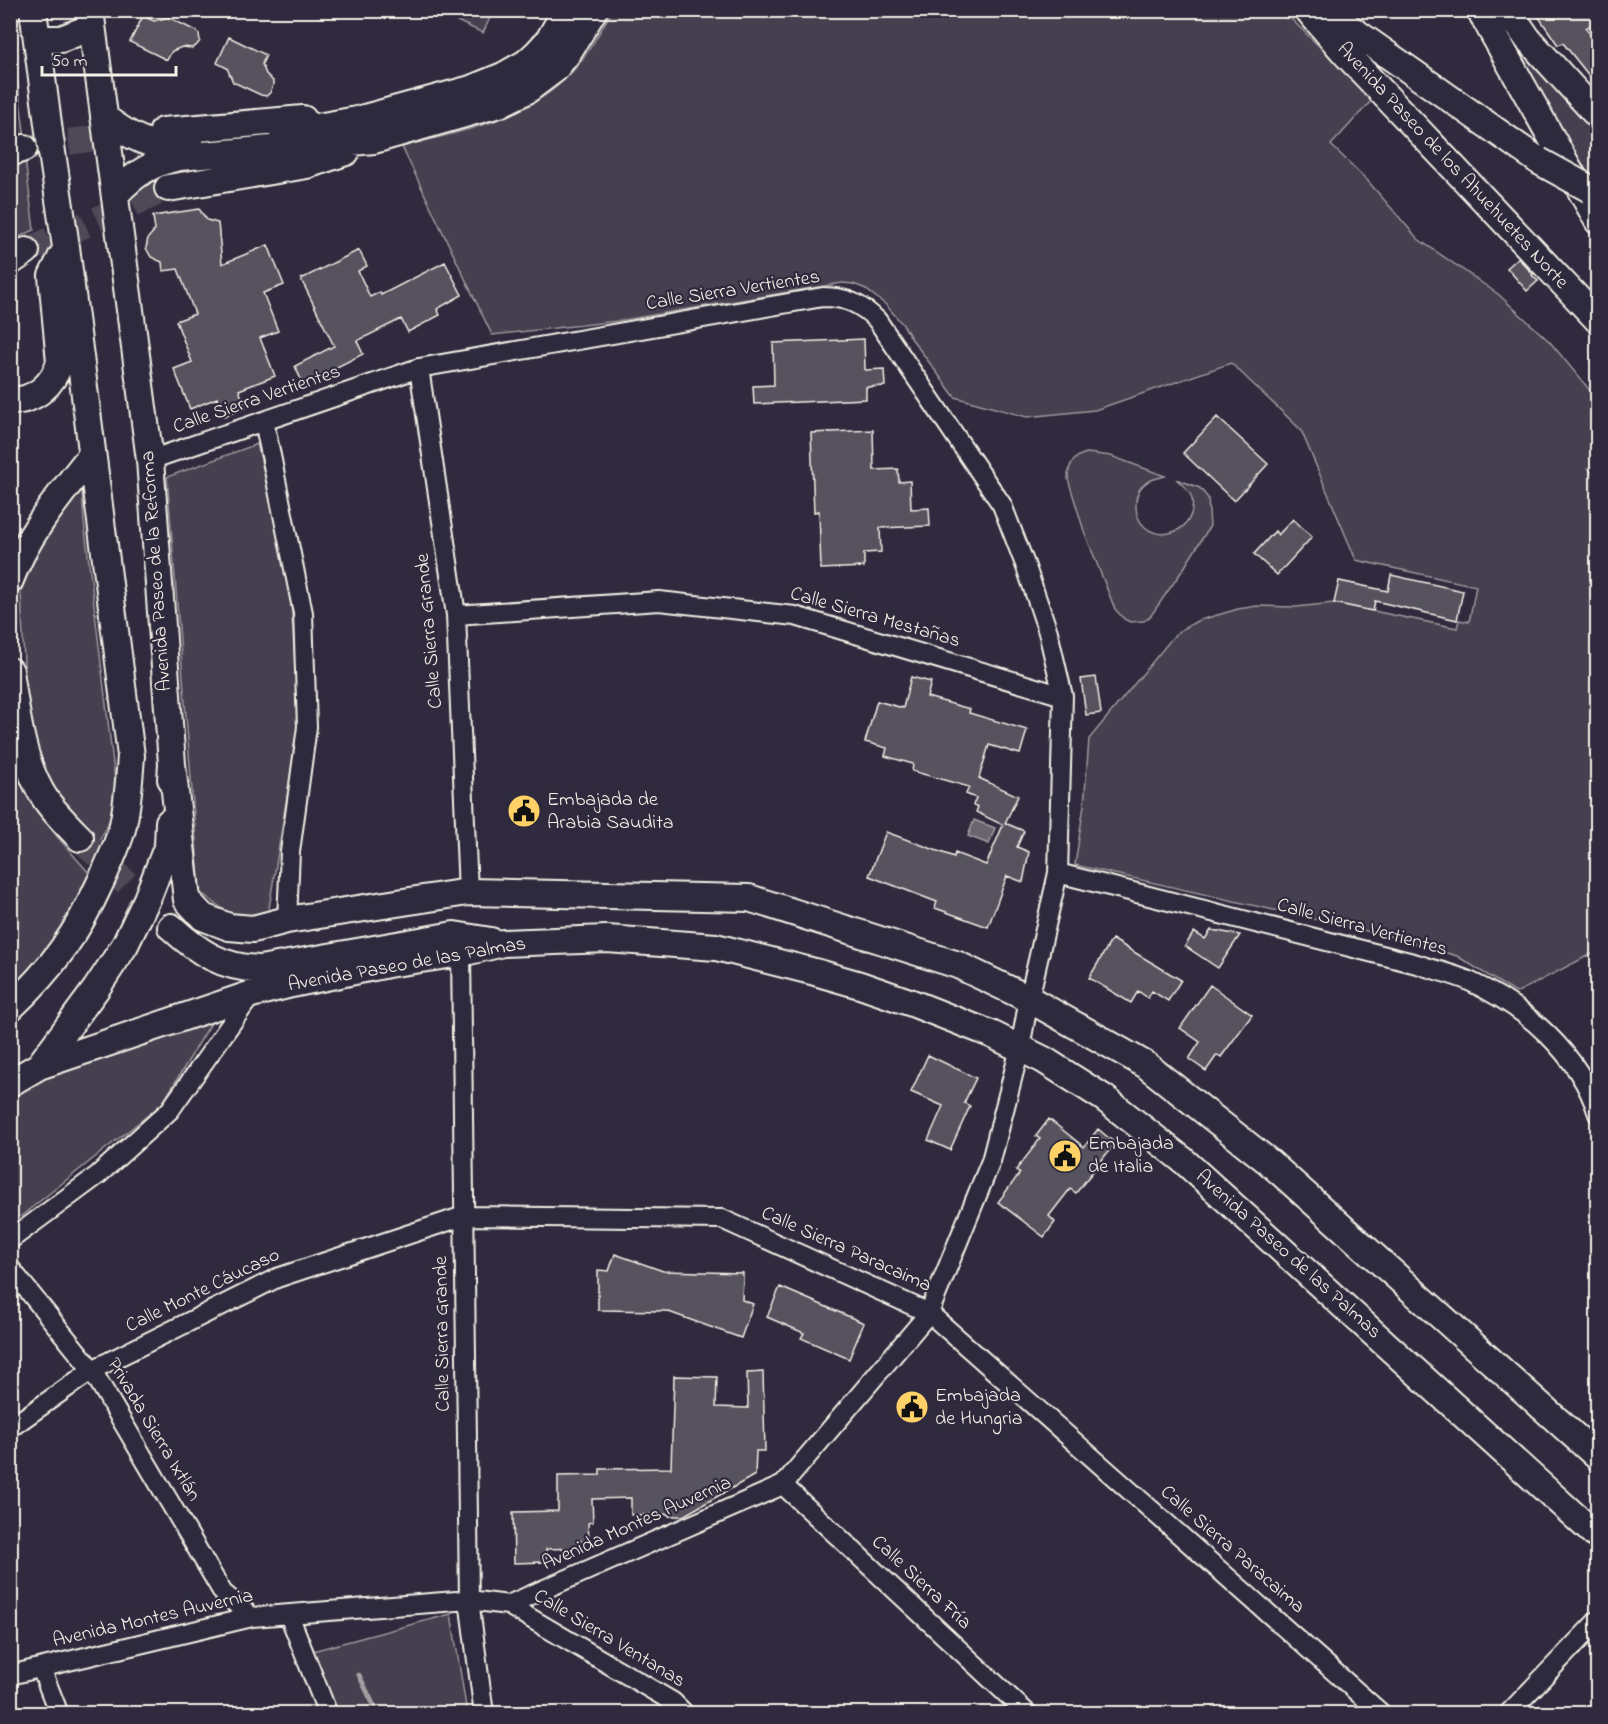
<svg xmlns="http://www.w3.org/2000/svg" width="1608" height="1724" viewBox="0 0 1608 1724" font-family="'Indie Flower',sans-serif">
<style>
.green{fill:#454050;stroke:#9c989c;stroke-width:1.5}
.water{fill:#6a6670;stroke:#a19ea0;stroke-width:1.5}
.lines{fill:none;stroke-linecap:round;stroke-linejoin:round}
.stream{stroke:#a19ea0;stroke-width:5}
.building{fill:#56525f;stroke:#f4f1e8;stroke-width:1.5}
.secondary-tunnel{stroke:#4d4857;stroke-width:26;stroke-dasharray:26 13;stroke-linecap:butt}
.street-casing{stroke:#f4f1e8;stroke-width:22}
.secondary-casing{stroke:#f4f1e8;stroke-width:30}
.street{stroke:#2f2a3d;stroke-width:18}
.secondary{stroke:#2f2a3d;stroke-width:26}
.secondary-bridge-casing{stroke:#f4f1e8;stroke-width:30;stroke-linecap:butt}
.secondary-bridge{stroke:#2f2a3d;stroke-width:26}
.labels{text-anchor:middle;dominant-baseline:central;stroke-width:4.5;stroke-linejoin:round;paint-order:stroke}
.street-label{font-size:20px;fill:#f4f1e8;stroke:#2f2a3d}
.poi-label{font-size:20px;fill:#f4f1e8;stroke:#2f2a3d;text-anchor:start}
</style>
<rect width="100%" height="100%" fill="#2f2a3d"/>
<filter id="ink" filterUnits="userSpaceOnUse"><feTurbulence type="fractalNoise" baseFrequency=".0167" numOctaves="2"/><feDisplacementMap in="SourceGraphic" scale="12" xChannelSelector="R" yChannelSelector="G"/><feConvolveMatrix kernelMatrix="1 2 1 2 8 2 1 2 1" color-interpolation-filters="sRGB"/></filter>
<g filter="url(#ink)">
<!-- green -->
<path class="green" d="M435,11L493,10V11L483,33Z
M612,11H1283L1373,99L1331,145L1367,180L1418,239L1498,294L1550,342L1592,393L1597,389V464L1588,468L1598,480L1597,951L1516,993L1457,956L1393,937L1075,865L1084,805L1089,739L1173,637L1181,630L1197,621L1238,609L1257,606L1296,607L1334,603L1457,628L1459,620L1469,622L1476,586L1356,560L1301,430L1231,363L1095,410L1027,417L955,397L911,338L904,326L886,305L864,288L853,284L842,283L618,321L492,335L402,147C466,129 533,120 578,65C591,49 601,29 612,11Z
M1494,11L1519,47L1597,133V181L1588,177L1527,72Z
M11,32L25,138L11,139Z
M25,159L34,230L11,241V163Z
M257,444L289,573L299,722L268,914L235,918L200,892L167,477Z
M1087,453L1111,456L1165,476C1159,478 1152,479 1147,482C1132,491 1133,517 1145,527C1160,540 1185,533 1191,514C1196,497 1189,490 1176,479L1200,488L1208,498L1210,526L1184,568L1150,617L1144,621L1130,622L1124,619L1115,609L1084,531L1068,479C1068,465 1073,456 1087,453Z
M82,489L84,521L118,805L97,845L52,791L26,711L21,591L38,550L49,531Z
M10,748L19,772L39,812L55,834L89,873V889L75,917L10,997Z
M216,1015L162,1104L11,1224V1095L41,1076Z
M451,1614L467,1713H335L309,1652Z"/>
<!-- water -->
<path class="water" d="M974,820L995,828L989,844L968,836Z"/>
<g class="lines">
<!-- stream -->
<path class="stream" d="M359,1675L378,1714"/>
</g>
<!-- building -->
<path class="building" d="M1534,10H1598V20L1586,28L1598,46V87L1563,43L1558,45Z
M143,16L154,21L168,17L196,31L199,34L200,41L196,46L192,48L182,47L172,51L167,60L130,42Z
M229,37L266,55L262,64L266,74L273,81V85L270,93L266,96L261,95L233,82L227,68L217,63Z
M199,209L207,220L218,223L222,264L268,245L284,285L263,293L278,331L260,338L275,376L239,390L246,408L224,416L217,398L190,409L174,369L192,362L176,321L195,314L178,269L163,271L162,262L151,257L146,248L148,238L155,230L153,216Z
M359,250L367,266L358,271L370,297L380,292L381,295L445,262L462,295L437,309L440,315L408,332L401,319L357,341L363,354L303,384L295,366L334,346L301,279Z
M1518,258L1533,274L1532,275L1538,281L1527,291L1507,268Z
M864,339L865,370L884,369L885,386L866,387V399L754,404L753,386L774,385L773,343Z
M1217,417L1268,464L1234,501L1183,453Z
M873,430L874,470L898,469L899,482L910,481L911,509L929,508L930,526L880,528L881,552L864,553V567L821,569L819,511L814,512L811,433Z
M1293,519L1312,537L1277,575L1254,554L1275,531L1278,535Z
M1391,575L1463,591L1457,620L1375,601L1373,611L1334,603L1339,581L1388,591Z
M911,677L931,682L927,697L970,709L969,713L1027,730L1020,754L989,745L979,778L1018,796L1005,823L1024,831L1017,847L1029,852L1023,882L1007,876L988,927L935,908L937,902L869,876L886,832L954,857L955,853L986,865L1003,825L976,812L978,807L973,805L976,798L966,794L969,787L912,771L913,764L885,756L887,748L865,742L877,701L903,708Z
M1096,677L1101,713L1086,715L1081,679Z
M1211,930L1240,935L1218,968L1185,946L1194,932L1205,939Z
M1112,939L1181,980L1168,1001L1152,991L1148,998L1138,991L1131,1003L1089,978Z
M1210,985L1252,1015L1221,1057L1217,1055L1206,1071L1189,1059L1200,1042L1180,1028Z
M928,1055L976,1078L964,1103L970,1106L950,1150L928,1140L943,1106L911,1092Z
M1049,1119L1084,1147L1098,1129L1115,1143L1076,1193L1070,1189L1049,1216L1055,1222L1044,1237L998,1202L1020,1173L1016,1170L1040,1139L1036,1136Z
M615,1254L663,1271L743,1273L742,1300L753,1304L741,1338L666,1311L598,1310V1270L609,1271Z
M780,1287L864,1323L849,1359L801,1338L804,1333L767,1317Z
M763,1372L765,1451H756L755,1475L683,1516H669L670,1514L631,1515V1498L592,1499L593,1522L588,1523L589,1541H578V1548L546,1549V1562L514,1563L513,1512L558,1511V1476L600,1475V1469L671,1468L674,1376L717,1377L716,1407L748,1408L747,1373Z"/>
<g class="lines">
<!-- secondary-tunnel -->
<path class="secondary-tunnel" d="M30,147L128,134
M26,251L168,188
M80,838L171,927"/>
<!-- street casing -->
<g class="street-casing">
<path id="street" d="M419,368L456,615L468,892
M264,421L303,613L307,727L290,852L287,920
M456,615L659,601L795,616L1063,696
M1058,873L1417,964C1434,970 1453,974 1469,981C1525,1007 1579,1053 1598,1114
M461,953L469,1600L484,1714
M10,1240L98,1175L170,1110L252,994
M10,1268L92,1370L223,1593L252,1617
M10,1428L92,1370L277,1278L464,1216L722,1219L929,1313L1382,1714
M783,1485L1028,1714
M508,1605L673,1702L685,1714
M289,1615L328,1714
M41,1668L59,1714
M10,1675L252,1617L469,1600L508,1605L783,1485L929,1313L991,1161L1020,1048L1029,999L1058,873L1063,696L1048,632L1026,567L1002,505L877,320C861,304 846,297 823,297L419,368L150,460
M1508,1714L1598,1620"/>
</g>
<!-- secondary casing -->
<g class="secondary-casing">
<path id="secondary" d="M90,10L150,460L172,764L171,779
M1308,10L1345,53L1598,320
M1329,10L1351,29L1539,161
M1480,10L1598,221
M1508,10L1528,39L1598,116
M37,39H61L92,27
M104,117C122,131 142,144 166,146C173,147 182,145 190,144
M163,131L303,119
M283,133L357,120L471,89L503,76L526,63L538,52L549,40L566,10
M10,153L24,148
M168,188L307,165L346,152
M116,194C134,174 153,162 180,157L374,140L499,104L527,90L555,69L567,54L594,10
M10,262L26,251
M10,401C35,401 53,385 60,362L52,276L62,256
M10,580C28,532 61,494 92,454
M10,671C16,712 22,765 46,800C56,814 68,826 80,838
M172,764L187,900L203,917L229,927L253,929L287,920L468,892L749,898L958,965L1029,999L1146,1065L1269,1162L1598,1457
M171,927C198,952 222,968 260,969L454,935L491,941
M10,1008C52,969 78,932 101,881C109,864 117,847 122,829C128,805 129,781 131,756L66,247L50,139L33,10
M39,1066L252,994L292,984L388,964L461,953L503,943L607,939L716,947L815,972L860,985L912,1003L991,1034L1044,1060L1104,1098L1184,1161L1598,1537
M10,1083L39,1066L96,989L125,945L147,899L168,845L169,822"/>
</g>
<!-- street -->
<use href="#street" class="street"/>
<!-- secondary -->
<use href="#secondary" class="secondary"/>
<!-- secondary-bridge casing -->
<g class="secondary-bridge-casing">
<path id="secondary-bridge" d="M1539,161L1590,189"/>
</g>
<!-- secondary-bridge -->
<use href="#secondary-bridge" class="secondary-bridge"/>
</g>
</g>
<!-- icons -->
<defs>
<g id="civic-disc" transform="scale(1.725)"><circle r="9.5" fill="#ffd166" stroke="#2f2a3d"/><path d="M-.6-6.5H3V-4.5H.6V-3L4-1V1h2V6H-6V1h2V-1L-.6-3ZM-1.2 2.5V6h2.4V2.5Z" fill="#111"/></g>
</defs>
<g fill-rule="evenodd">
<use href="#civic-disc" x="524" y="811"/>
<use href="#civic-disc" x="1065" y="1156"/>
<use href="#civic-disc" x="912" y="1407"/>
</g>
<g class="labels">
<!-- street labels -->
<g class="street-label">
<text transform="translate(1452 166) rotate(47)">Avenida Paseo de los Ahuehuetes Norte</text>
<text transform="translate(733 291) rotate(-9)">Calle Sierra Vertientes</text>
<text transform="translate(257 400) rotate(-19)">Calle Sierra Vertientes</text>
<text transform="translate(157 571) rotate(-94)">Avenida Paseo de la Reforma</text>
<text transform="translate(875 618) rotate(16)">Calle Sierra Mestañas</text>
<text transform="translate(430 631) rotate(-95)">Calle Sierra Grande</text>
<text transform="translate(1362 928) rotate(15)">Calle Sierra Vertientes</text>
<text transform="translate(407 965) rotate(-10)">Avenida Paseo de las Palmas</text>
<text transform="translate(846 1250) rotate(24)">Calle Sierra Paracaima</text>
<text transform="translate(1288 1255) rotate(42)">Avenida Paseo de las Palmas</text>
<text transform="translate(203 1291) rotate(-26)">Calle Monte Cáucaso</text>
<text transform="translate(443 1334) rotate(-91)">Calle Sierra Grande</text>
<text transform="translate(153 1430) rotate(59)">Privada Sierra Ixtlán</text>
<text transform="translate(637 1524) rotate(-24)">Avenida Montes Auvernia</text>
<text transform="translate(1232 1550) rotate(41)">Calle Sierra Paracaima</text>
<text transform="translate(921 1583) rotate(43)">Calle Sierra Fría</text>
<text transform="translate(153 1619) rotate(-13)">Avenida Montes Auvernia</text>
<text transform="translate(609 1639) rotate(31)">Calle Sierra Ventanas</text>
</g>
<!-- poi labels -->
<g class="poi-label">
<text x="547" y="800">Embajada de<tspan x="547" dy="23">Arabia Saudita</tspan></text>
<text x="1088" y="1144">Embajada<tspan x="1088" dy="23">de Italia</tspan></text>
<text x="935" y="1396">Embajada<tspan x="935" dy="23">de Hungria</tspan></text>
</g>
</g>
<!-- margin -->
<rect width="1608" height="1724" fill="none" stroke="#2f2a3d" stroke-width="36"/>
<rect x="18" y="18" width="1572" height="1688" fill="none" stroke="#f4f1e8" stroke-width="2" filter="url(#ink)"/>
<!-- scale -->
<path d="M42 66v9h134v-9" fill="none" stroke="#f4f1e8" stroke-width="3"/>
<text x="51" y="66" font-size="18" fill="#f4f1e8" stroke="#2f2a3d" stroke-width="4.5" paint-order="stroke">50 m</text>
</svg>
